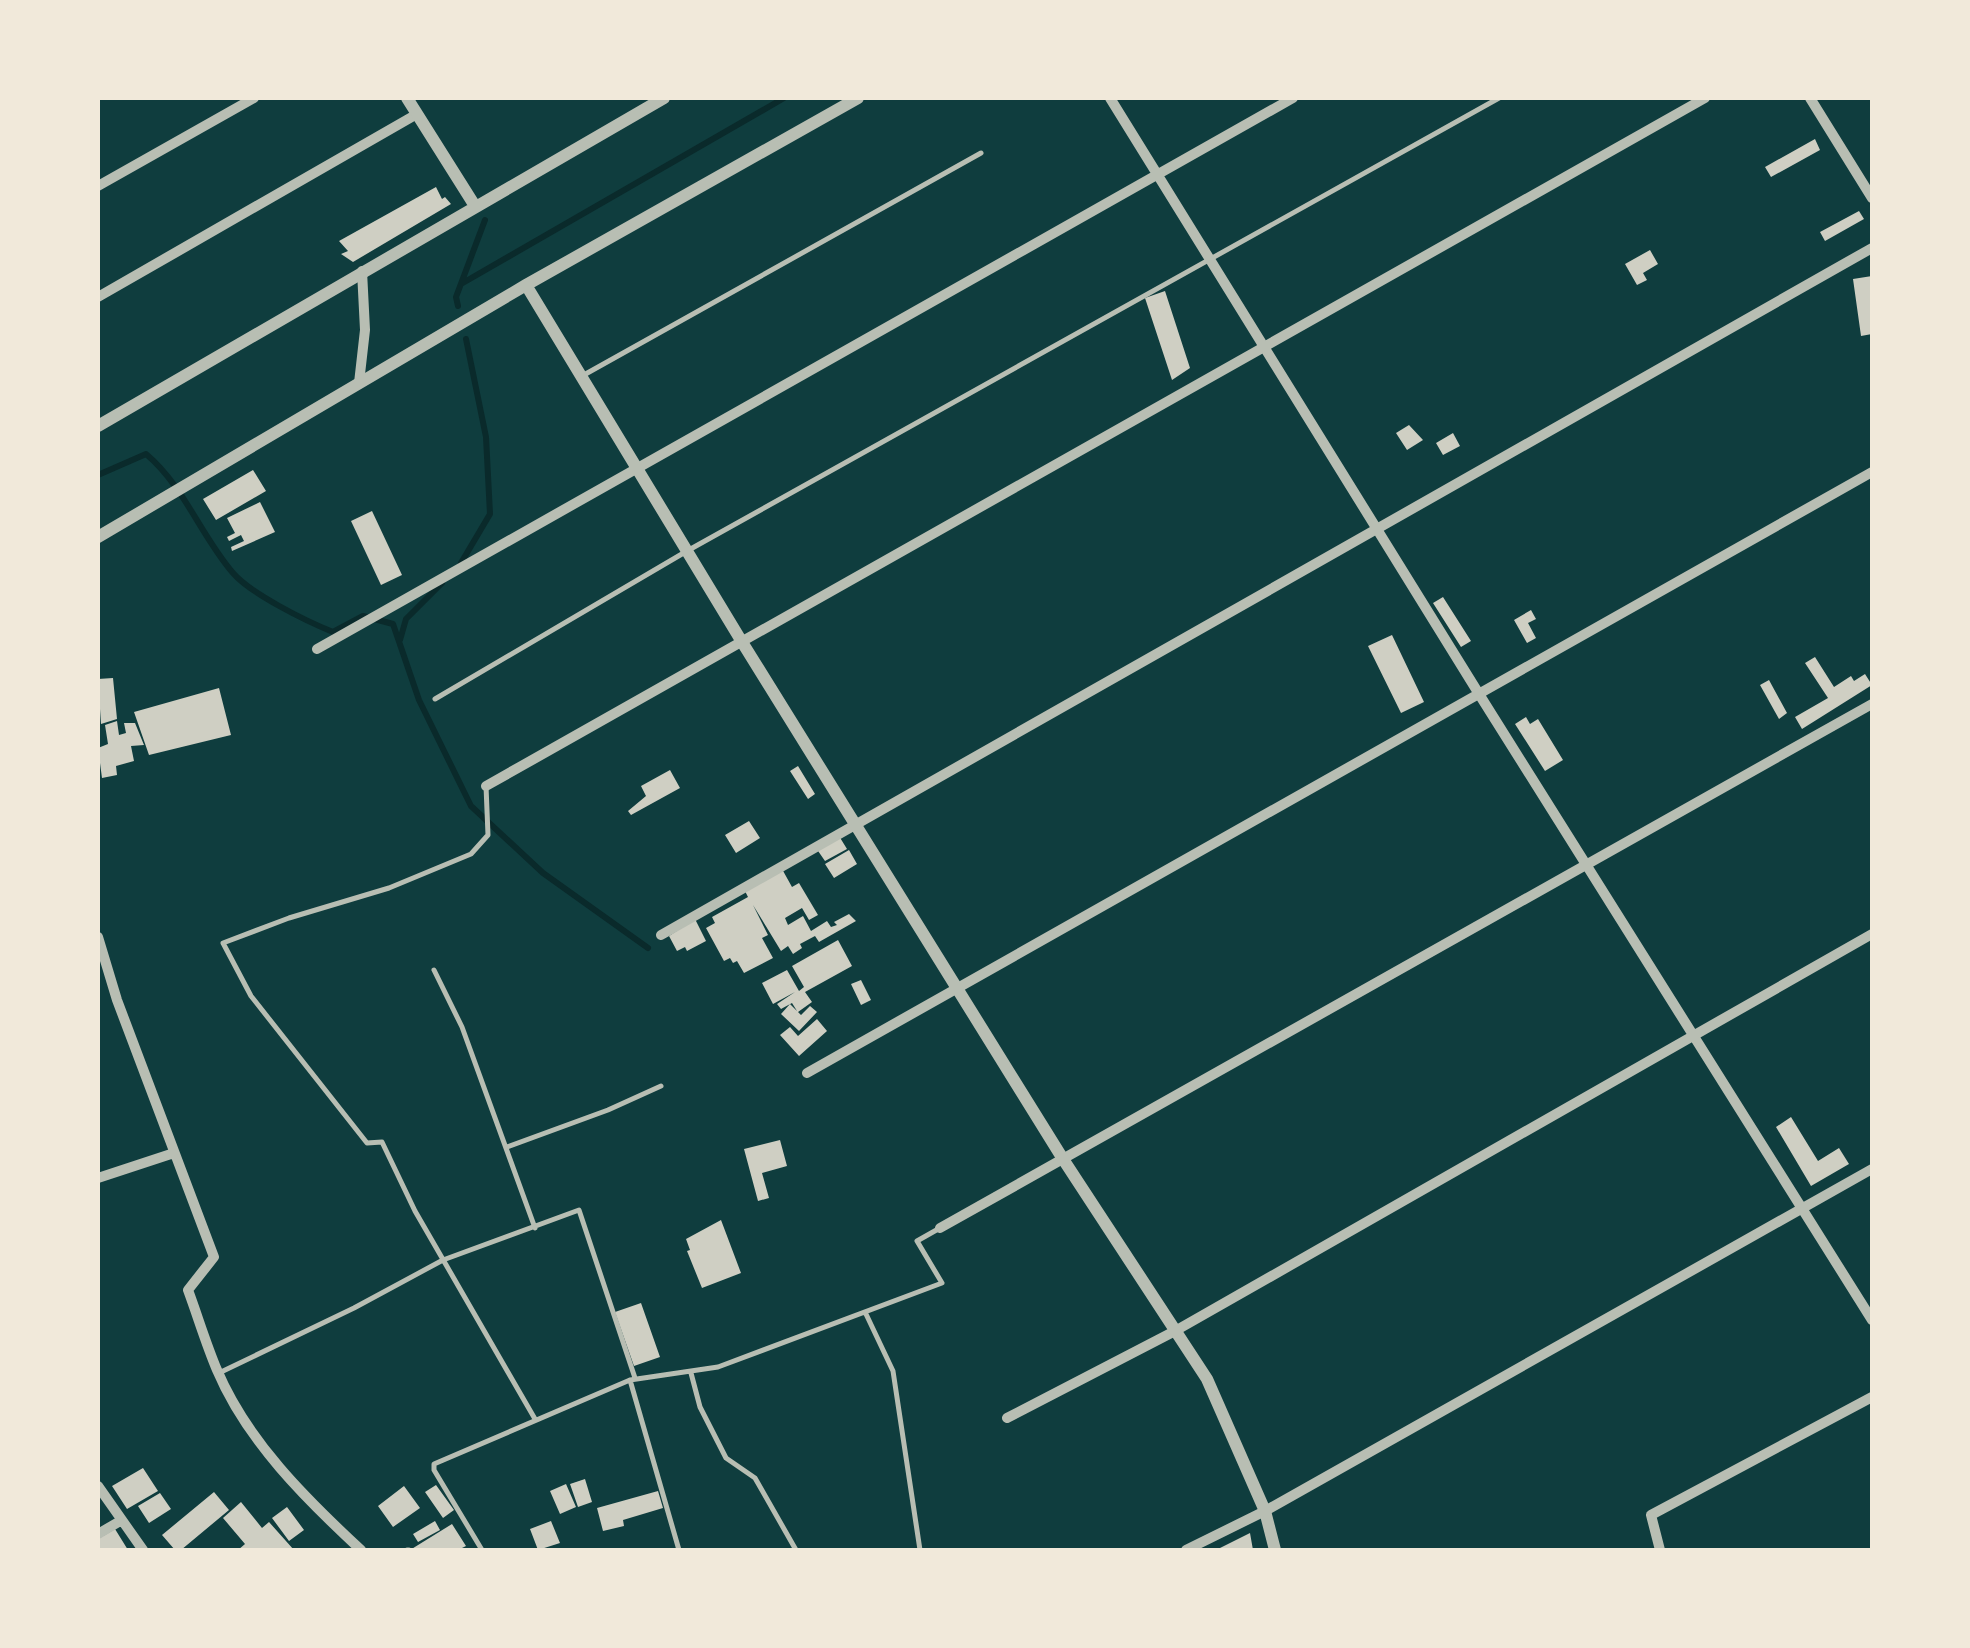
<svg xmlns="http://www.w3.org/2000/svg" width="1970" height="1648" viewBox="0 0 1970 1648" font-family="'DejaVu Sans',sans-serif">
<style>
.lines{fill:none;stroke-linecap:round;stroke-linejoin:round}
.stream{stroke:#0a2a2b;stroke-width:6}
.building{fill:#cfcfc3}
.service{stroke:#b8beb3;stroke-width:5}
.minor{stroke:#b8beb3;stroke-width:10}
.tertiary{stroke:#b8beb3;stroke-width:12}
</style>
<rect width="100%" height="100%" fill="#0f3d3e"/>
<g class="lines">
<!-- stream -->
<path class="stream" d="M461,284L784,98
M458,306L456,297L485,220
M98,475L146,454C184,486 201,536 233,573C251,594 306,621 333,632L363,616L393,624L419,700L471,806L543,873L648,948
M461,563L490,514L486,437L466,339
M400,640L406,619L442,583"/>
</g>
<!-- building -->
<path class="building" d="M1815,139L1820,150L1771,177L1765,167Z
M436,187L442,199L445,197L451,204L353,262L341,254L348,251L339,241Z
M1859,211L1864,219L1825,241L1820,232Z
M1650,250L1658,264L1643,273L1647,280L1637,285L1625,264Z
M1872,276V334L1861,336L1853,279Z
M1165,291L1190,368L1172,380L1145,298Z
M1409,425L1423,440L1407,450L1396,433Z
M1453,433L1460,446L1443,455L1436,443Z
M253,470L266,491L216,520L203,499Z
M260,502L275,532L232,551L231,547L244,541L241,535L229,541L227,537L235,533L227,518Z
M372,511L402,575L381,585L351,521Z
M1443,597L1471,641L1461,647L1433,603Z
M1531,610L1536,619L1528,623L1536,638L1527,643L1514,620Z
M1392,635L1424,702L1401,713L1368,646Z
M1815,657L1834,687L1851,676L1854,681L1865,674L1872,685L1802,729L1795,717L1828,698L1805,663Z
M113,678L117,719L101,724L98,679Z
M1769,680L1787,713L1779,719L1760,685Z
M219,688L231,735L149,755L134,712Z
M1526,717L1530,724L1538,719L1563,760L1545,771L1515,724Z
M117,721L119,735L126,733L124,723H135L144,745L131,746L134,761L116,766L117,775L102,778L98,748L108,744L105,725Z
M798,766L815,794L808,799L790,771Z
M670,770L680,788L631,815L628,811L646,796L641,786Z
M749,821L760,838L736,853L725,835Z
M839,836L847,849L825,861L816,848Z
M849,850L857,864L834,878L825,864Z
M782,869L792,887L799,883L818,915L809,920L802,908L785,918L788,925L803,916L811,931L827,921L831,927L837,925L834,922L849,914L856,921L819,942L815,936L800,944L802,948L793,954L788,946L781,951L753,905L768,935L762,938L773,958L744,973L737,961L733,963L730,958L724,961L706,928L715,923L712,917L748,897L745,891Z
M695,919L706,941L687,951L685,947L677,951L669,936Z
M838,940L852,966L805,992L812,1002L798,1012L801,1015L810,1006L817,1012L799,1031L781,1014L790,1004L797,1011L792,1003L781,1009L777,1004L795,992L773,1004L762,983L787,970L799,991L804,987L792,966Z
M861,980L871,1000L861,1005L851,984Z
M817,1019L827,1031L799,1056L780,1035L790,1027L798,1036Z
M1791,1117L1818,1161L1839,1148L1849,1164L1811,1186L1776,1127Z
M780,1140L787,1166L762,1173L769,1198L758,1201L744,1149Z
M721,1220L741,1273L702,1288L687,1251L690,1250L686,1239Z
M641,1303L660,1357L634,1366L615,1312Z
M143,1468L158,1491L127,1509L112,1486Z
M585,1479L592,1502L578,1507L570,1484Z
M566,1484L576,1507L560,1514L550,1491Z
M436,1485L454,1510L443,1518L425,1492Z
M404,1486L420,1508L393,1527L378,1506Z
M658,1491L663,1508L623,1520L624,1526L603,1531L597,1508Z
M214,1492L229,1510L181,1550H175L162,1535Z
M160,1493L171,1509L149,1523L138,1506Z
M241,1502L262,1528L269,1522L294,1550H238L245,1544L223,1518Z
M287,1507L304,1530L289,1541L272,1518Z
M435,1521L440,1530L418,1542L413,1534Z
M551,1521L560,1543L538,1550L530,1529Z
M452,1524L466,1546L458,1550H410Z
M115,1529L128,1550H98V1539Z
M1250,1533L1253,1550H1216Z"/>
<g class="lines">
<!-- service -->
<path class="service" d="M582,376L981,153
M435,699L687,551L1499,98
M486,786L488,835L471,854L389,888L289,918L223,943L251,996L367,1143L382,1142L415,1211L535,1419
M434,970L462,1027L535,1228
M507,1147L608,1110L661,1086
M866,1314L893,1371L920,1550
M221,1372L354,1308L443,1260L579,1210L635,1378
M691,1373L700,1407L726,1458L755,1478L796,1550
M630,1380L679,1550
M407,1550H409
M482,1550L434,1470V1464L630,1380L718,1367L942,1283L917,1241L940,1228"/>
<!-- minor -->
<path class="minor" d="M1110,98L1479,694L1872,1320
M1810,98L1872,198
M98,186L254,98
M98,297L417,114
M359,383L365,330L362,271
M317,649L1293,98
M486,786L1705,98
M661,935L1872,248
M98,937L117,1000L214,1257L188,1290C198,1317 206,1344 217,1370C247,1441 306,1499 361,1550
M807,1073L1872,472
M98,1178L174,1153
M940,1228L1872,704
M1007,1418L1175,1331L1872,934
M98,1486L143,1550
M98,1534L122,1520
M1186,1550L1265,1511L1872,1169
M1660,1550L1651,1515L1872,1397"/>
<!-- tertiary -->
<path class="tertiary" d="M407,98L475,206
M526,285L742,642L1063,1159L1207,1379L1265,1511L1275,1550
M98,426L664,98
M98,537L526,285L858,98"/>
</g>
<!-- border -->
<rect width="1970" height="1648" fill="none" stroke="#f1e9da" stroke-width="200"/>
</svg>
